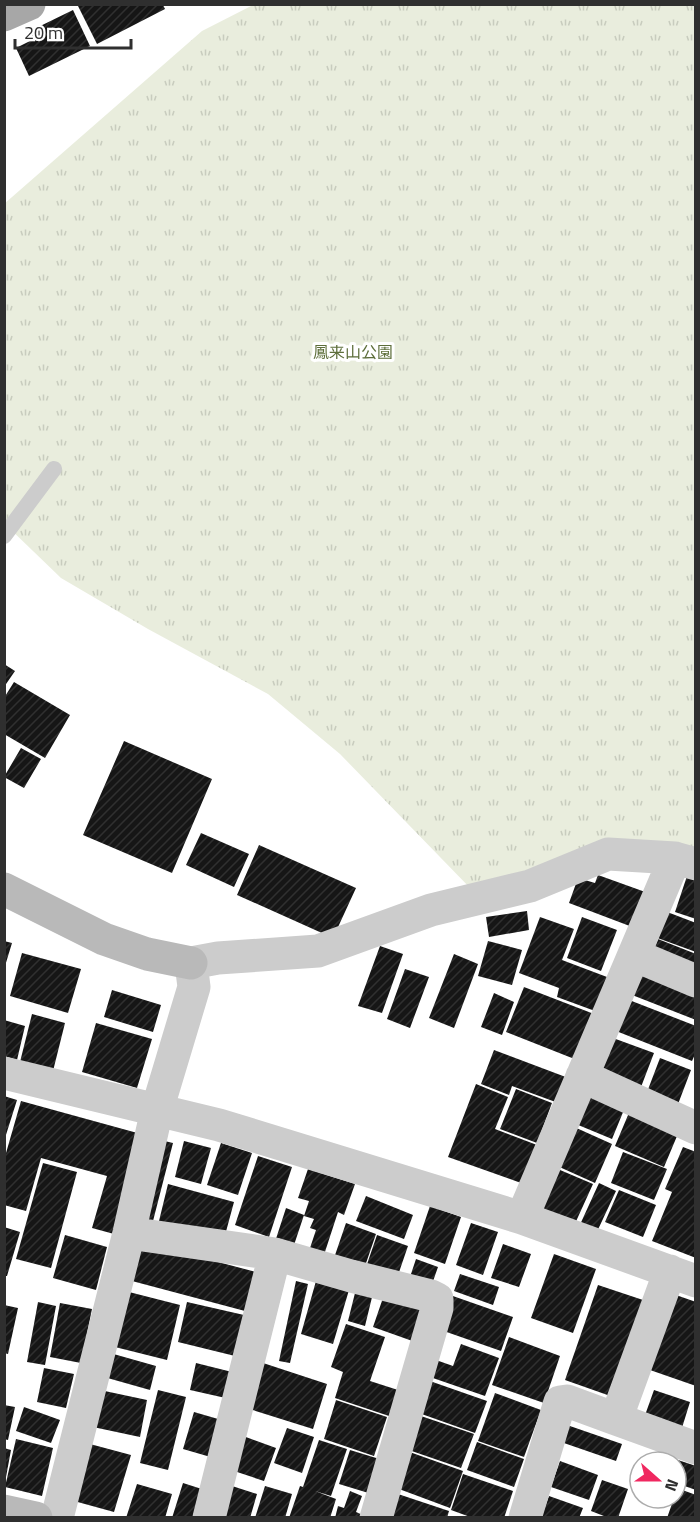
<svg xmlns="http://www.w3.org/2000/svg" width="700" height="1522" viewBox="0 0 700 1522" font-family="'Titillium Web','Noto Sans JP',sans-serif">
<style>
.park{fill:url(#park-tufts)}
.building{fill:url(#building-hatch)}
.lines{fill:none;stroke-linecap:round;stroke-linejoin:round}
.lane{stroke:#ccc;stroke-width:16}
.street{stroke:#ccc;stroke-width:33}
.secondary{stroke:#b9b9b9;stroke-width:33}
.primary{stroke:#a7a7a7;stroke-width:33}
.labels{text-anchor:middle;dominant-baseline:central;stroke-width:6;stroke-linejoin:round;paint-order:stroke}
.park-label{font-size:16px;fill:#5d6e3a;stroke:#fff}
</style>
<defs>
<pattern id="park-tufts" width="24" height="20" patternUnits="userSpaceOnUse" patternTransform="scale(1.5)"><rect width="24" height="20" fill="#e9eddd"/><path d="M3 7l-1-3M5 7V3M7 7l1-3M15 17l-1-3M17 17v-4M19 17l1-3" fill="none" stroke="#c8ccbe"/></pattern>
<pattern id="building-hatch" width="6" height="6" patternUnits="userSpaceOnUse" patternTransform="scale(1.5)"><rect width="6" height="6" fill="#161616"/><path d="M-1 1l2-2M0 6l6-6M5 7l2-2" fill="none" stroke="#303030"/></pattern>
</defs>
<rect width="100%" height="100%" fill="#fff"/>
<!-- park -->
<path class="park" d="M253,5H695V852L473,891L340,754L268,694L148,629L61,578L5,524L4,204L202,31Z"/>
<!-- building -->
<path class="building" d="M81,5H163L165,9L97,44L78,6Z
M73,10L90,46L29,76L16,48L32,40L28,32Z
M4,664L15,671L4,687Z
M14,682L70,715L45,758L4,734V698Z
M124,741L212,779L172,873L83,835Z
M21,748L41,759L24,788L4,777Z
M201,833L249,854L234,887L186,865Z
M259,845L356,888L333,938L237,895Z
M690,867L696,869V919L675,912Z
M598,875L648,893L635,928L569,903L578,878L595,883Z
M662,910L696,923V952L652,936Z
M527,911L529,930L489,937L486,917Z
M540,917L574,929L562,960L607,977L595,1011L557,997L559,988L519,973Z
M582,917L617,930L601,971L567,958Z
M658,939L696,954V976L650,959Z
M4,941L12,943L5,966H4Z
M488,941L522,950L512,985L478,976Z
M380,946L403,954L382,1013L358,1006Z
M22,953L81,969L68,1013L10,996Z
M454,954L478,964L454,1028L429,1018Z
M639,963L696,985V1020L627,993Z
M405,969L429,977L410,1028L387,1019Z
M524,987L594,1014L577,1060L506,1032Z
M112,990L161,1005L153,1032L104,1017Z
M494,993L514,1002L502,1035L481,1027Z
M624,998L696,1026V1052L692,1061L611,1029Z
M32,1014L65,1023L53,1071L20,1062Z
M4,1020L25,1026L17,1060L4,1056Z
M96,1023L152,1039L137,1088L82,1072Z
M613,1038L654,1053L641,1087L601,1073Z
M494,1050L571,1079L561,1104L512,1086L509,1095L481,1084Z
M660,1058L691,1070L675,1112L644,1100Z
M476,1084L508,1097L495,1129L537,1145L521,1183L448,1157Z
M585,1088L626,1105L612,1139L571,1122Z
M516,1089L552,1103L537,1143L500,1129Z
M4,1096L17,1100L5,1138H4Z
M21,1101L141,1134L114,1234L92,1228L107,1176L41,1158L26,1211L4,1205V1160Z
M631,1108L680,1129L664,1167L615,1146Z
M572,1126L612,1144L595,1183L555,1165Z
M156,1139L173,1143L153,1221L138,1217Z
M184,1141L211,1148L201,1184L175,1177Z
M221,1143L252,1153L238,1195L207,1185Z
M683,1147L696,1152V1258L652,1241L672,1192L665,1189Z
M623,1152L667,1169L654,1200L611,1183Z
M258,1156L292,1167L269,1237L235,1225Z
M43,1163L77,1172L51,1268L16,1259Z
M553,1167L593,1184L573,1228L534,1210Z
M308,1169L355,1184L344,1215L338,1212L322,1261L307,1257L316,1230L310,1228L314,1219L304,1216L309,1201L298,1198Z
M599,1183L616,1191L595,1236L578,1229Z
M168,1184L234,1202L224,1239L159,1221Z
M619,1190L656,1205L643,1237L605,1222Z
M366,1196L413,1215L404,1239L356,1221Z
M430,1206L461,1217L445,1264L414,1253Z
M286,1208L304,1215L290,1257L272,1251Z
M346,1223L376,1234L363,1272L333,1261Z
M471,1223L498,1232L483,1275L456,1265Z
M4,1227L20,1232L7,1276H4Z
M65,1235L107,1247L96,1290L53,1278Z
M377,1235L408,1246L396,1281L365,1270Z
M142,1242L256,1272L245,1311L132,1281Z
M503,1244L531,1254L519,1287L491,1278Z
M554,1254L596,1269L573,1333L531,1318Z
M416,1259L438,1267L431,1287L409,1280Z
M460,1274L499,1287L493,1305L454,1291Z
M296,1281L308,1284L290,1363L279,1361Z
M316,1281L349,1290L333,1344L301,1334Z
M357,1285L374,1289L365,1326L348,1321Z
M598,1285L649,1302L616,1398L565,1380Z
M129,1292L180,1305L167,1360L115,1347Z
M385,1292L430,1307L418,1343L373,1327Z
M450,1295L513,1317L501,1351L438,1329Z
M676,1295L696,1302V1386L650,1370Z
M38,1302L56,1306L45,1365L27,1362Z
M187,1302L244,1315L235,1356L178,1342Z
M60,1303L92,1309L81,1363L50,1357Z
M4,1305L18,1308L8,1354L4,1353Z
M346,1324L385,1337L370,1381L398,1390L389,1416L335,1398L343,1372L331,1367Z
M509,1337L560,1356L544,1403L492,1385Z
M461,1344L499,1358L485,1396L430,1377L436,1360L453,1366Z
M110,1353L156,1366L150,1390L104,1377Z
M257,1361L327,1384L313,1429L243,1407Z
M196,1363L236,1373L230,1399L190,1390Z
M44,1368L74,1374L66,1408L37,1402Z
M427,1380L487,1401L475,1433L416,1412Z
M100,1390L147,1400L140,1437L93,1427Z
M158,1390L186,1397L168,1470L140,1463Z
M654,1390L690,1402L681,1431L644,1418Z
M495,1393L541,1410L524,1457L478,1441Z
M336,1400L387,1417L374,1456L324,1439Z
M4,1405L15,1407L8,1440L4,1439Z
M24,1407L60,1420L51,1443L16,1431Z
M194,1412L225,1421L214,1458L183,1449Z
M415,1414L474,1434L461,1468L403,1448Z
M567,1425L622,1444L616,1461L561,1442Z
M287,1428L314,1437L302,1473L274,1463Z
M235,1433L276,1448L264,1481L222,1467Z
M16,1439L53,1448L42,1496L5,1487Z
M319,1440L347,1449L331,1496L315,1491L336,1499L330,1518H289L300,1486L303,1487Z
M477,1442L524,1459L514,1487L467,1470Z
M90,1444L131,1455L114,1512L74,1501Z
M4,1448L11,1450L6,1477H4Z
M350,1450L386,1461L375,1495L339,1484Z
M404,1450L463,1471L450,1508L391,1486Z
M675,1459L696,1466V1490L676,1483Z
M560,1461L598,1475L589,1500L551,1487Z
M463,1474L513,1491L504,1518H473L451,1510Z
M602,1480L628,1489L618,1518H609L591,1511Z
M183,1483L208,1491L200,1518H172Z
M137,1484L172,1494L165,1518H126Z
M229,1485L257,1494L250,1518H219Z
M265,1486L292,1494L285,1518H255Z
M677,1488L696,1495V1518H667L674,1498H676Z
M350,1491L362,1496L356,1512L370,1518H335L338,1506L344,1508Z
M395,1493L449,1511L447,1518H389Z
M549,1496L583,1508L579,1518H541Z"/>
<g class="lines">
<!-- lane -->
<path class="lane" d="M4,536L54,469"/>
<!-- street -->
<path class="street" d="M634,955L696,981
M4,1073L219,1125L522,1218L696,1281
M582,1076L696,1128
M522,1218L675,858
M129,1233L275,1254L351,1276L431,1296L437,1299V1308L376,1518
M616,1419L696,1448
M57,1518L129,1233L157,1110L194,987L191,963L218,958L318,951L431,910L530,886L608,854L675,858L696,864
M209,1518L275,1254
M525,1518L560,1402L567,1401L616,1419L670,1271"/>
<!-- secondary -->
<path class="secondary" d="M4,889L104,939L147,954L191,963
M4,1511L36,1518"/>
<!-- primary -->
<path class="primary" d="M4,15L29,4"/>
</g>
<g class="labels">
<!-- park labels -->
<g class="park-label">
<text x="353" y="352">鳳来山公園</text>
</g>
</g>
<!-- border -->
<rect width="700" height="1522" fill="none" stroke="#2f2f2f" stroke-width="12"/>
<!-- north arrow -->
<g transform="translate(658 1480) rotate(111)"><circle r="28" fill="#ffffff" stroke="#acacac" stroke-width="1.5"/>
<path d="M0-4.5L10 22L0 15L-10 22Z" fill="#f02860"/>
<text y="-9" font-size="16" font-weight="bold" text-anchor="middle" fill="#2f2f2f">N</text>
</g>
<!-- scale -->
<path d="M15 39v9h116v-9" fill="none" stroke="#2f2f2f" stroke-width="3"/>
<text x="24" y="39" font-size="18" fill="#2f2f2f" stroke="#ffffff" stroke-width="4.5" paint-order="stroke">20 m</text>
</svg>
